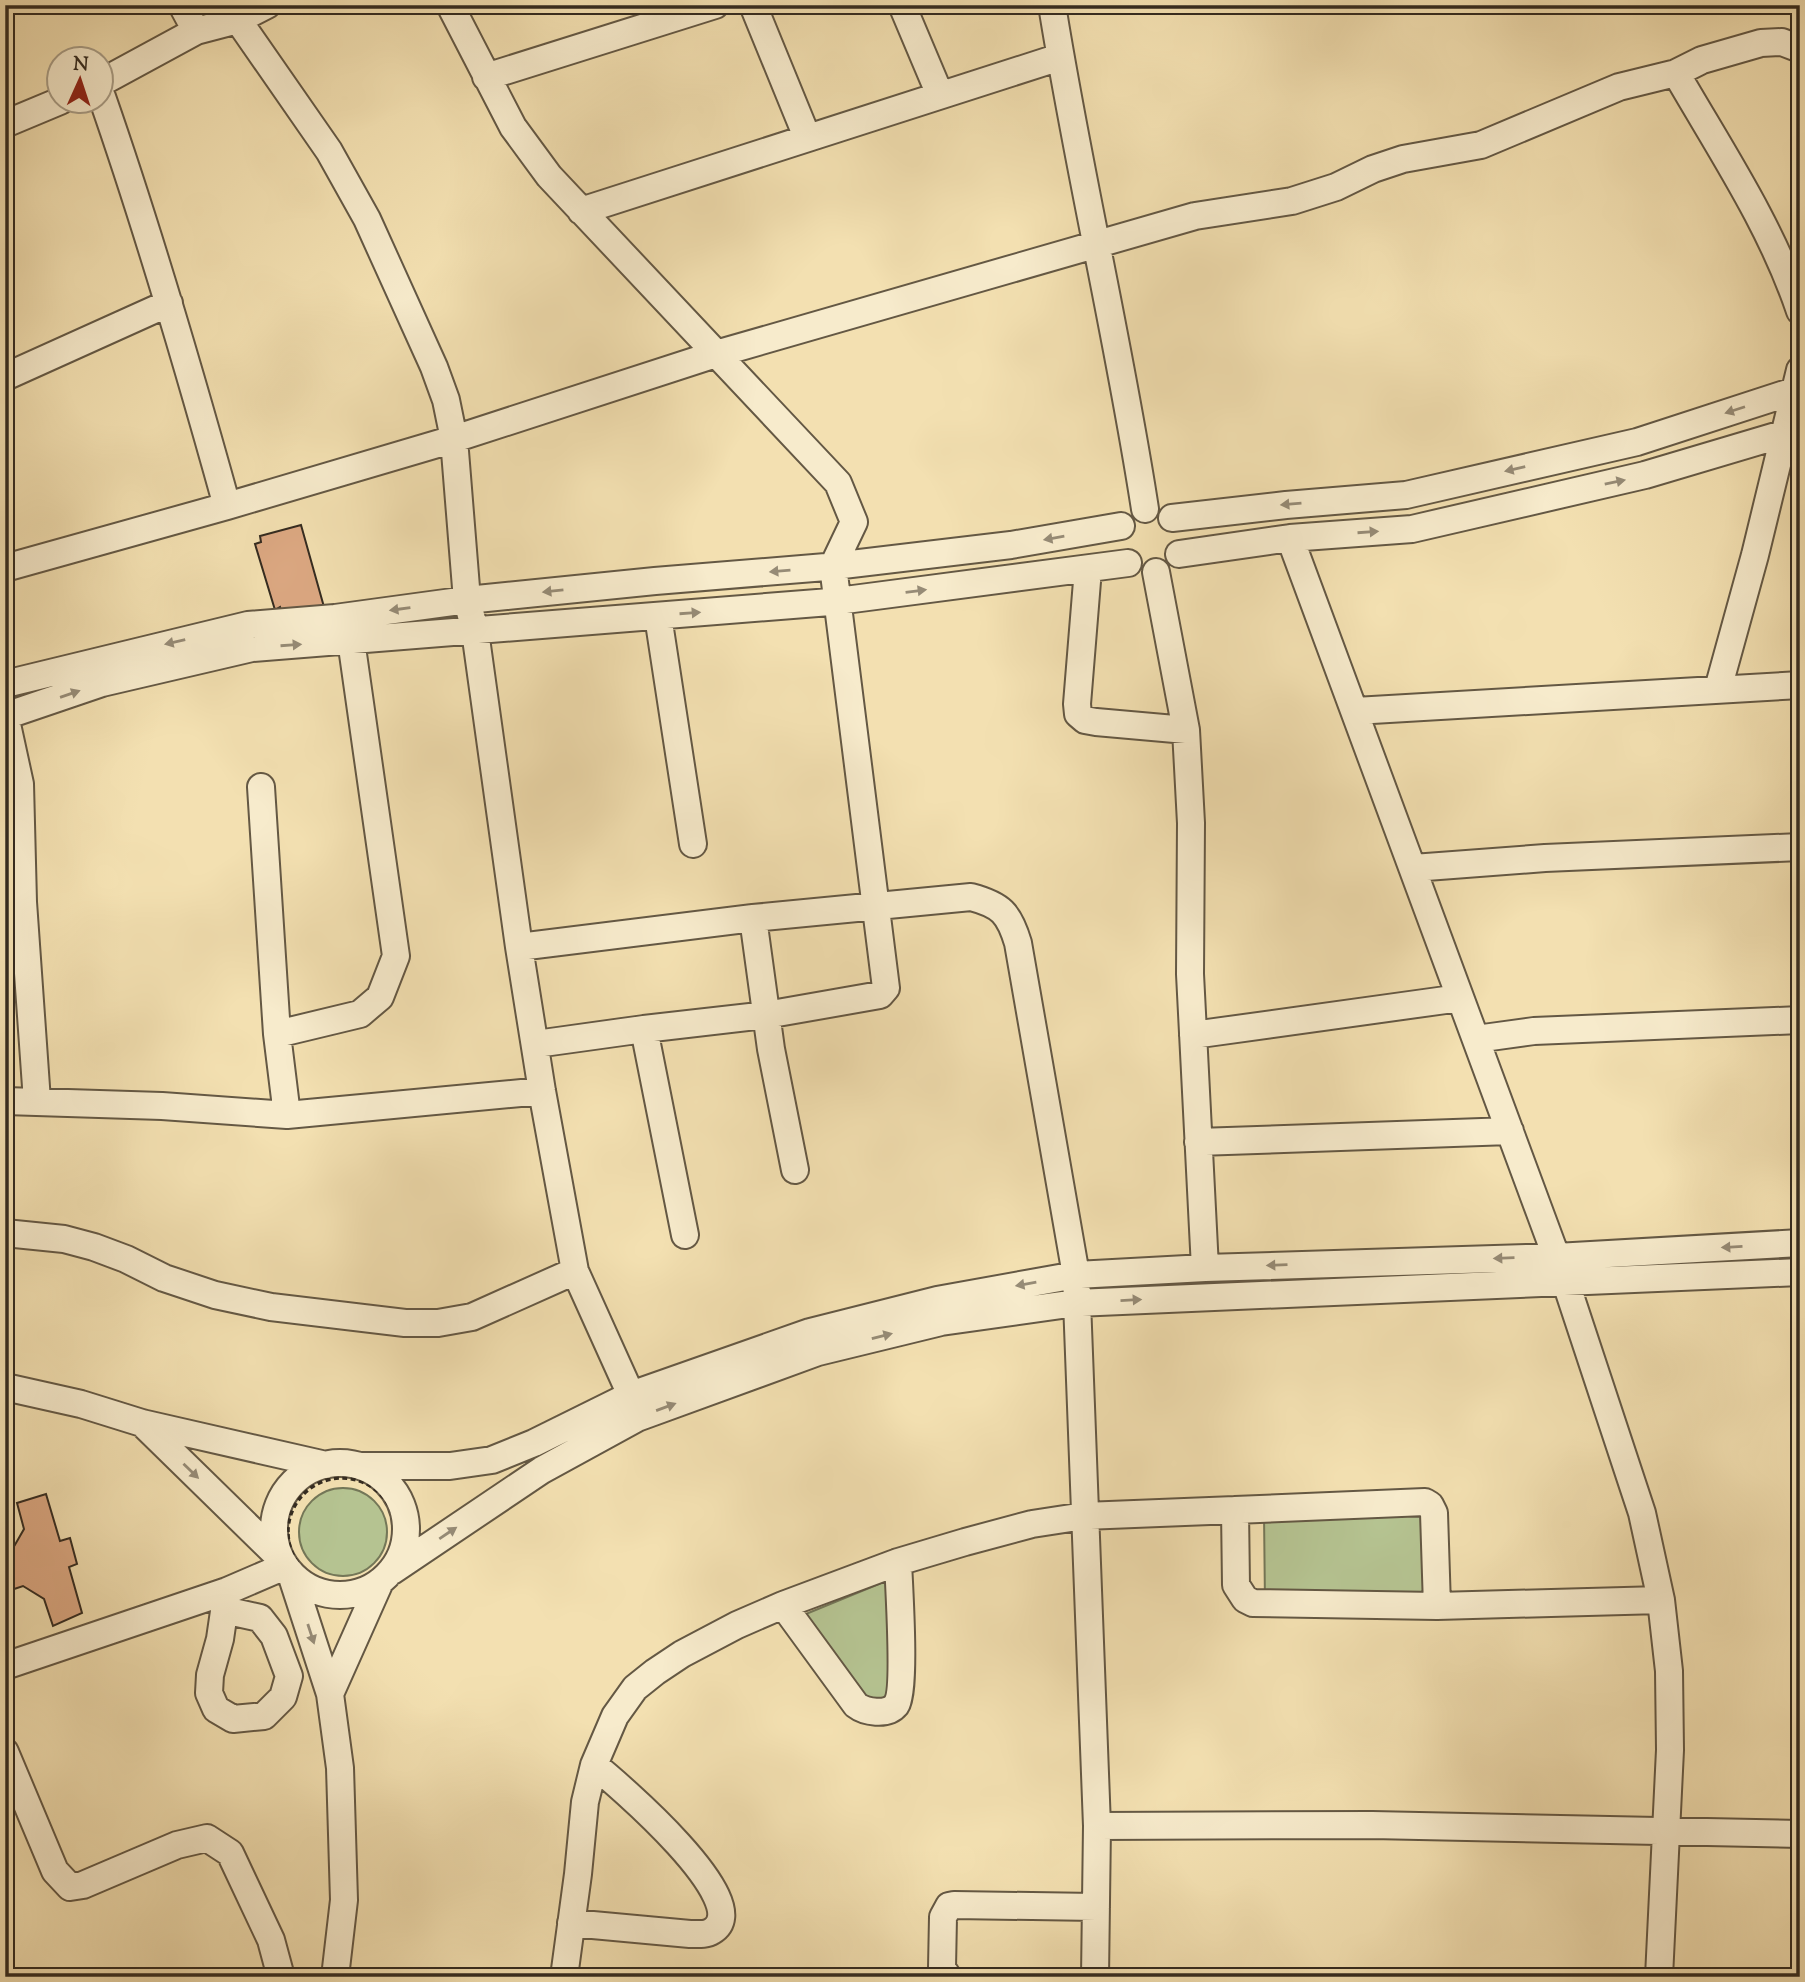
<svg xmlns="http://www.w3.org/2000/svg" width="1805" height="1982" viewBox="0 0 1805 1982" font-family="'Sorts Mill Goudy',serif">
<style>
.green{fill:#b5c391;stroke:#747758;stroke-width:2}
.building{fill:#dca882;stroke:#342b20;stroke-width:2}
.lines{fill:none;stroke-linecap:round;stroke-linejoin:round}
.minor-casing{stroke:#645844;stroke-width:30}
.path{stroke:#342b20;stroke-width:3.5;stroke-dasharray:5 3.5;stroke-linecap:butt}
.minor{stroke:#f7ebcc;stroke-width:26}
.oneway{fill:#968b76}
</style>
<rect width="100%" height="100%" fill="#f3e0b1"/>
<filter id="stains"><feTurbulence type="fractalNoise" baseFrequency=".00286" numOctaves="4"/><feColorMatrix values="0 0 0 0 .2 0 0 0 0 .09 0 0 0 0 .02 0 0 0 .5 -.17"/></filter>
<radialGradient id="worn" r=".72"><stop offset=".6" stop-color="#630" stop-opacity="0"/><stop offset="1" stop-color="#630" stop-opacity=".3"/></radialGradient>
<!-- green -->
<path class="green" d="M299 1532a44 44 0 1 1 88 0a44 44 0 1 1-88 0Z
M1439,1508L1448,1604L1265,1603L1264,1514Z
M891,1579L901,1703L866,1707L801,1616Z"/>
<!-- building -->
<path class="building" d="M301,525L324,607L282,614L280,607L275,610L255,544L261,542L260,536Z
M46,1494L60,1541L70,1538L77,1564L69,1567L82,1613L53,1626L44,1599L23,1586L5,1592V1552L12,1550L24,1529L17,1503Z"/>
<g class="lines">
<!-- minor casing -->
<g class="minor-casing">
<path id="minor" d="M182,5L196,31
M267,5L238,20L329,151L367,219L434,367L446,400L454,439L467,600L475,631L519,947L542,1091L575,1271L631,1395L637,1418
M450,5L513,127L549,176L838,483L854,522L833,566L886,988L880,995L766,1015L644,1029L536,1044
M753,5L807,137
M902,5L940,95
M1052,5C1079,174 1119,340 1145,509
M1676,73C1721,151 1771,225 1800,311
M486,77L715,5
M102,82L196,31L238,20
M102,97C149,232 189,369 227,506
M5,124L60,101
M581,211L1060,57
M5,377L169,303
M1172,518L1286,505L1406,495L1637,442L1800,389
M1290,538L1566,1283L1642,1513L1661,1600L1669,1671L1670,1750L1659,1977
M1179,554L1290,538L1412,529L1645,475L1783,434L1800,427
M5,568L227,506L454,439L716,354L1195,216L1292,201L1336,187L1373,169L1403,159L1481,145L1619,87L1676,73L1702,60L1761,43L1782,42L1800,49
M1088,569L1077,704L1078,714L1085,720L1096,722L1186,730
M1156,572L1186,730L1191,823L1190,974L1205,1268
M658,616L693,844
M5,684L248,625L335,618L467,600L655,581L826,567L1011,545L1121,526
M1718,689L1755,555L1800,370
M1355,711L1800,685
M5,715L20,784L23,902L37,1101
M5,716L102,683L252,648L830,602L1128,563
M261,787L277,1034L287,1115
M1413,868L1545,858L1800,847
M753,918L771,1049L795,1170
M519,947L753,918L971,897C1001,905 1009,913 1018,943L1076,1275L1097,1826L1095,1977
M644,1029L685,1235
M277,1034L360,1014L380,997L396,956L351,640
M1193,1035L1460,998
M1476,1039L1534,1031L1800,1020
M5,1101L162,1106L287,1115L542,1091
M1198,1142L1510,1131
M5,1233L64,1239L94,1247L126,1259L164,1278L215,1295L271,1307L405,1323H438L472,1317L575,1271
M5,1387L81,1404L142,1423L326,1465
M142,1423L280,1558
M274 1529a66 66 0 1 1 132 0a66 66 0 1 1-132 0Z
M360,1466H450L492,1460L534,1443L631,1395L810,1332L937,1300L1076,1275L1205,1268L1556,1257L1800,1243
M1235,1510L1425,1502L1430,1505L1434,1513L1437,1606
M392,1571L542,1470L637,1418L818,1352L941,1322L1076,1303L1800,1272
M291,1574L330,1694L340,1768L344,1900L335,1977
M783,1605L856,1705C865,1712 887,1716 896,1705C906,1691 899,1586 898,1562
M224,1610L260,1618L274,1636L289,1676L283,1697L264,1716L233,1719L216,1709L209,1693L210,1675L220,1639L227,1591
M5,1666L227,1591L285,1566
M330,1694L380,1582
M5,1752L55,1871L70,1887L83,1885L177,1845L207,1838L230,1853L271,1940L281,1977
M1097,1826L1372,1825L1800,1834
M571,1923L690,1934C697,1934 706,1935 712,1931C759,1904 614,1781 594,1765
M564,1977L578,1874L585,1802L594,1765L615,1716L635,1688L655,1672L682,1654L737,1625L783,1605L898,1562L965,1542L1032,1524L1084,1516L1235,1510L1236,1585L1245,1599L1253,1603L1437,1606L1661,1600
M948,1977L942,1968L943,1917L949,1906L954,1905L1096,1907"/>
</g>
<!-- path -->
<path class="path" d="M288 1532a54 54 0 1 1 108 0a54 54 0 1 1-108 0Z"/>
<!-- minor -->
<use href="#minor" class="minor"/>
</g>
<!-- one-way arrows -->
<defs><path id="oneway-solid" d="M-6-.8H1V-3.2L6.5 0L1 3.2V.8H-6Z" transform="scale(1.75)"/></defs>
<g class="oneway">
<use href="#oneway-solid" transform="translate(1735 410) rotate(162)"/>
<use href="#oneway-solid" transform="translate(1515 469) rotate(167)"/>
<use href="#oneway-solid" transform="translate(1615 482) rotate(-12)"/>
<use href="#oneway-solid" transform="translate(1291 504) rotate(175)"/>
<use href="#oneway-solid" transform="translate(1368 532) rotate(-4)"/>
<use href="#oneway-solid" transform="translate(1054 538) rotate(170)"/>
<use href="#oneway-solid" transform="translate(780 571) rotate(175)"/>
<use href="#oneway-solid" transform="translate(553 591) rotate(174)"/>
<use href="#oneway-solid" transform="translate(916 591) rotate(-7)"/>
<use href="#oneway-solid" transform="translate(400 609) rotate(172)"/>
<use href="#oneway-solid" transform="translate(690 613) rotate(-4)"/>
<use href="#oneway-solid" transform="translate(175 642) rotate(167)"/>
<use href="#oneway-solid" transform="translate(291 645) rotate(-4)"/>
<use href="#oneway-solid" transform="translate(70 694) rotate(-19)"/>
<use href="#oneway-solid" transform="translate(1732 1247) rotate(177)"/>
<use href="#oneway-solid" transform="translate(1504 1258) rotate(178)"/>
<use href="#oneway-solid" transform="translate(1277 1265) rotate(178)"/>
<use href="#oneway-solid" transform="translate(1026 1284) rotate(170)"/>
<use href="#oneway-solid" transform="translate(1131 1300) rotate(-3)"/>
<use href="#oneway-solid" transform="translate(882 1336) rotate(-14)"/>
<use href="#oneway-solid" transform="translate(666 1407) rotate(-20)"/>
<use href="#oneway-solid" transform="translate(191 1471) rotate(44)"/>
<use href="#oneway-solid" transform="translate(448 1533) rotate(-34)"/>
<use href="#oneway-solid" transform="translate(311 1634) rotate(72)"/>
</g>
<!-- margin -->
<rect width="1805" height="1982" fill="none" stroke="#f3e0b1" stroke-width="28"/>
<rect x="7" y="7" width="1791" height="1968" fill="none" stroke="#342b20" stroke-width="3.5"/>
<rect x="14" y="14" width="1777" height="1954" fill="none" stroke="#342b20" stroke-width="2"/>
<!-- north arrow -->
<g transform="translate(80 80) rotate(3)"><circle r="33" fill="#f7ebcc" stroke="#a99e87" stroke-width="2"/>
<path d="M0-5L12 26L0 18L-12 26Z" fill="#8f2418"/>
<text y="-10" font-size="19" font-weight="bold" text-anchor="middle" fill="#342b20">N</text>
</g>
<rect width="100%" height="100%" filter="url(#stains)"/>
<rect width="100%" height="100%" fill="url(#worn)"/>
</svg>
